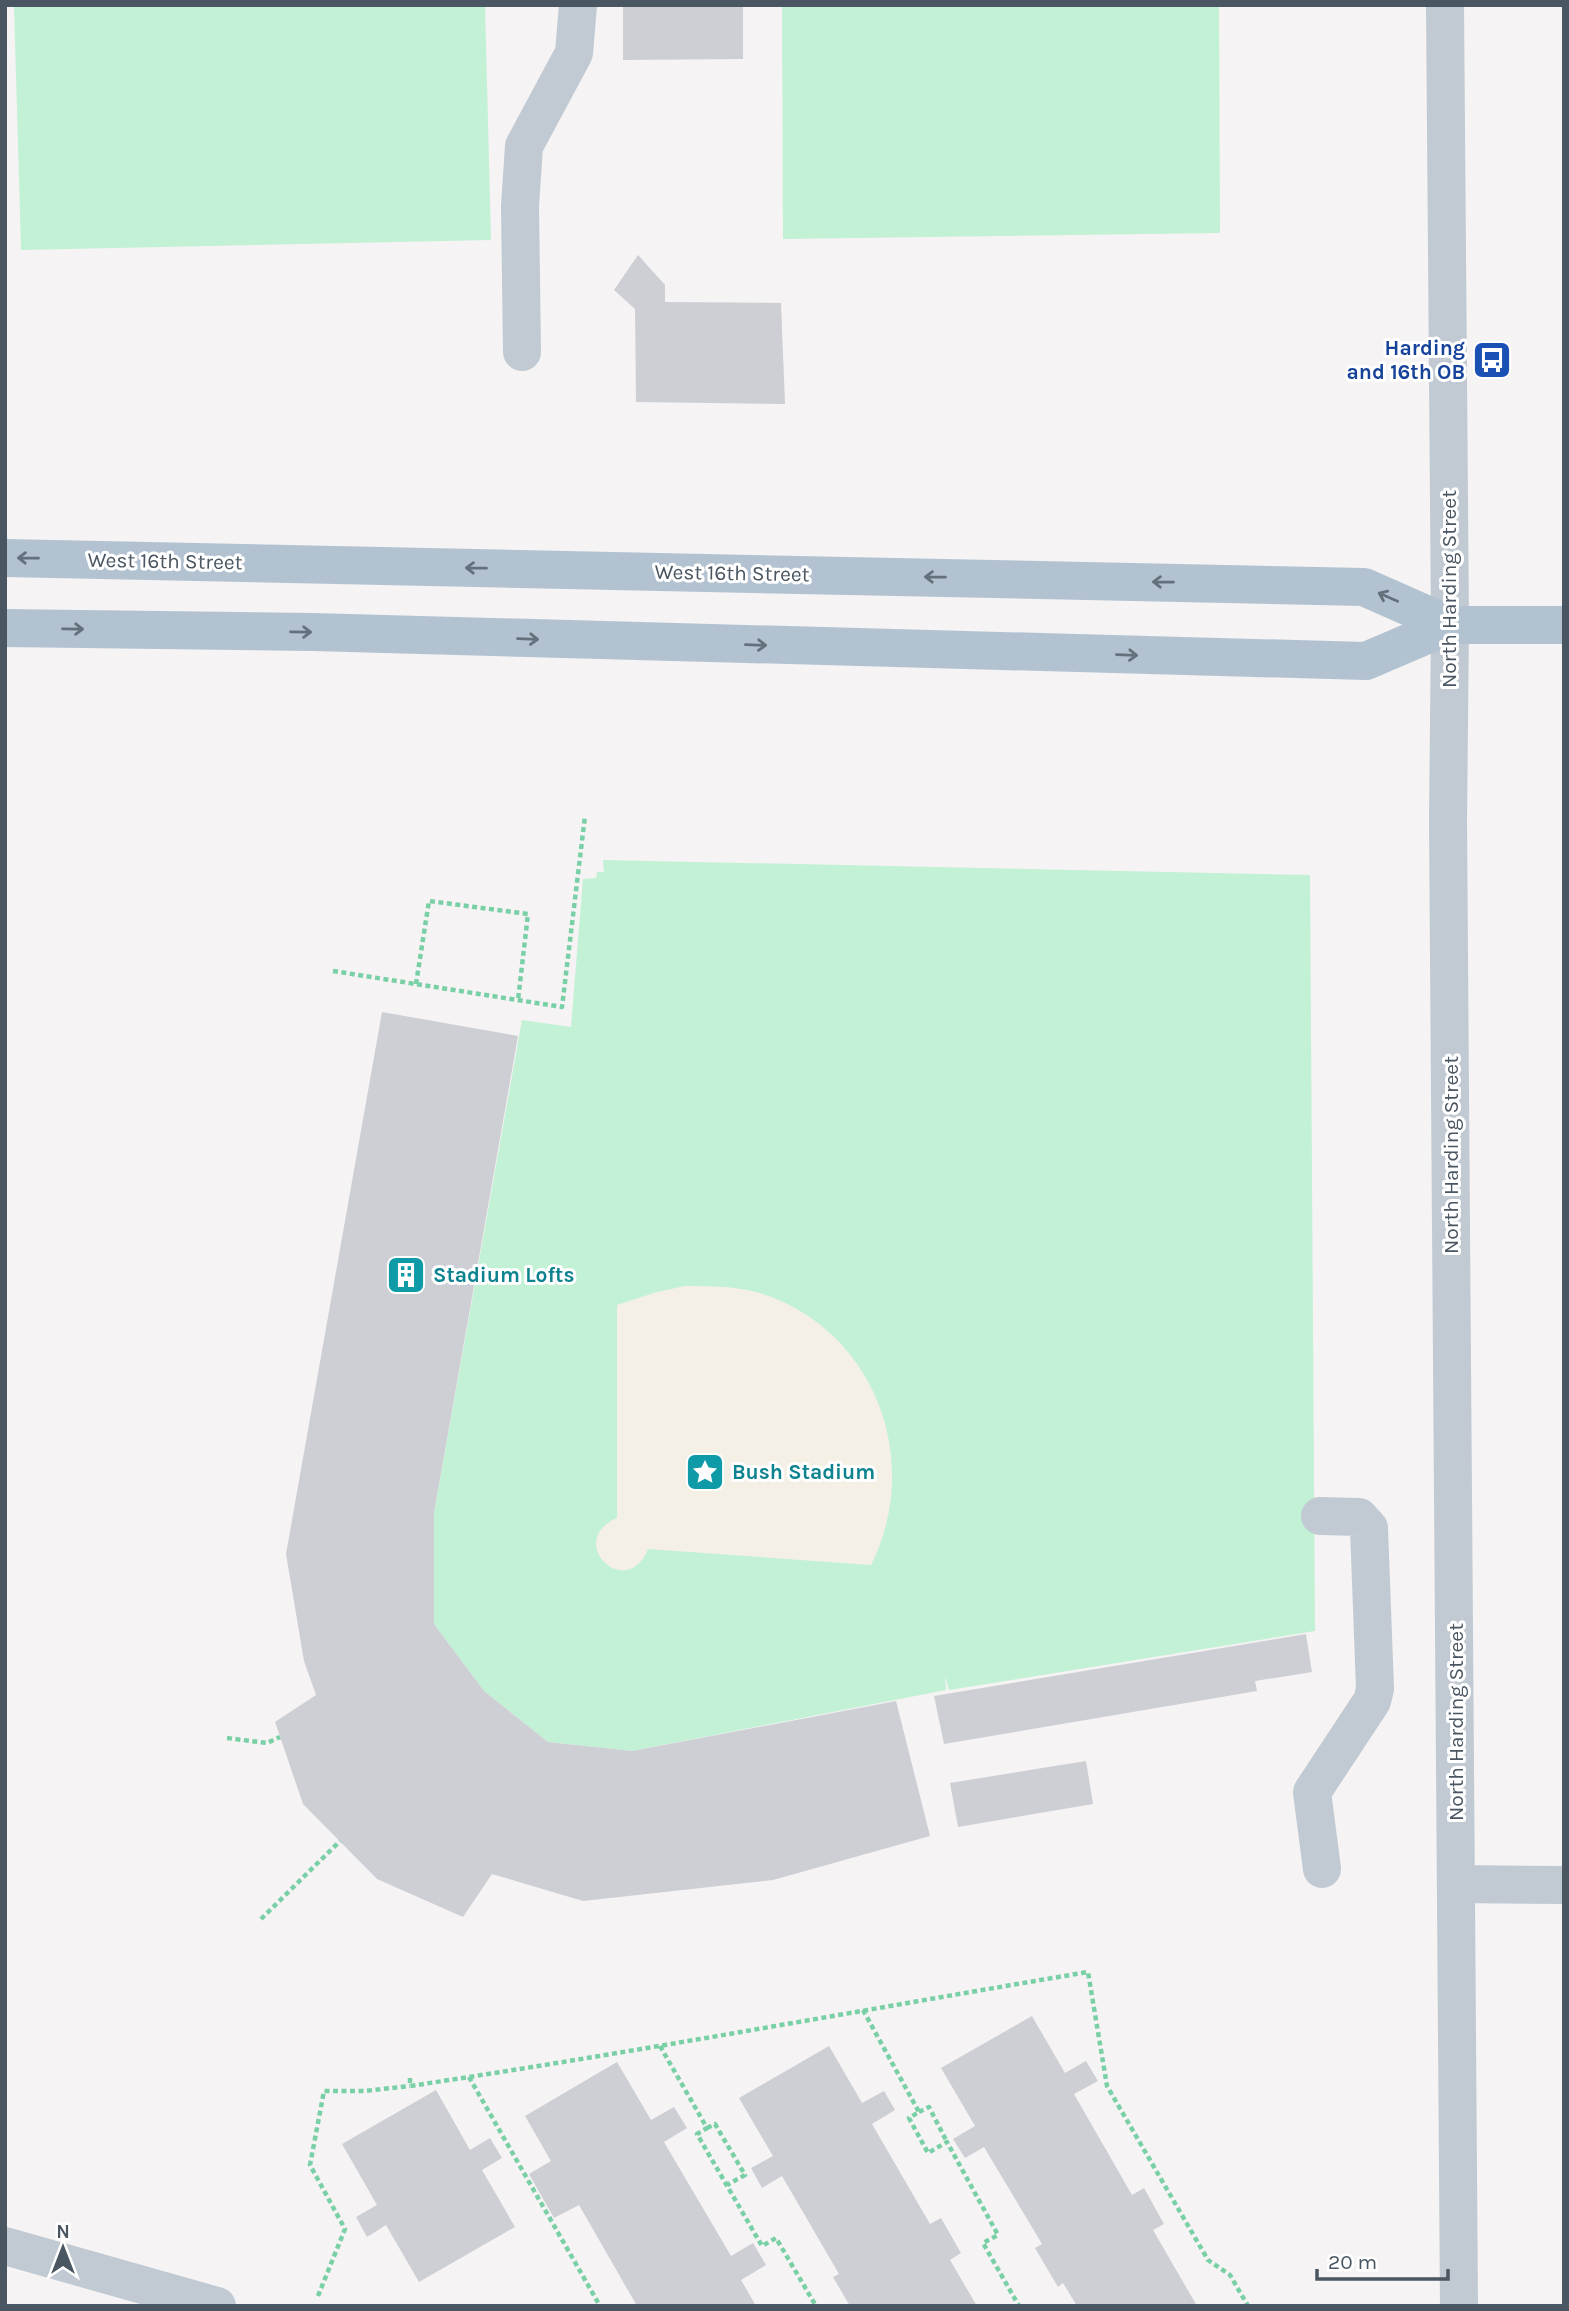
<svg xmlns="http://www.w3.org/2000/svg" width="1569" height="2311" viewBox="0 0 1569 2311" font-family="Karla,sans-serif">
<style>
.green{fill:#c3f1d5}
.sand{fill:#f5f0e5}
.building{fill:#cdcfd5}
.lines{fill:none;stroke-linecap:round;stroke-linejoin:round}
.path{stroke:#7ad0a6;stroke-width:4.5;stroke-dasharray:5 3.5;stroke-linecap:butt}
.minor{stroke:#c1cad2;stroke-width:38}
.major{stroke:#b3c2d1;stroke-width:38}
.oneway{stroke:#64717d}
.labels{text-anchor:middle;dominant-baseline:central;stroke-width:6;stroke-linejoin:round;paint-order:stroke}
.transit-label{font-size:21px;font-weight:bold;fill:#164399;stroke:#fff;text-anchor:end}
.street-label{font-size:21px;fill:#4a5661;stroke:#fff}
.culture-label{font-size:21px;font-weight:bold;fill:#0d838f;stroke:#fff;text-anchor:start}
</style>
<rect width="100%" height="100%" fill="#f5f3f3"/>
<!-- green -->
<path class="green" d="M14,5H485L491,240L21,250Z
M782,5H1219L1220,233L783,239Z
M603,860L1310,875L1315,1631L949,1690L945,1676L946,1690L632,1751L548,1742L484,1691L434,1624V1513L522,1020L571,1027L583,879L596,878L597,872H604Z"/>
<!-- sand -->
<path class="sand" d="M685,1286C713,1286 742,1286 769,1296C878,1337 922,1463 871,1565L648,1549C626,1603 564,1541 617,1518V1305L657,1292Z"/>
<!-- building -->
<path class="building" d="M623,5H743V59L623,60Z
M638,255L665,285V302L781,303L785,404L636,402L635,309L614,290Z
M382,1012L518,1036L434,1513V1624L484,1691L548,1742L632,1751L896,1701L930,1836L773,1880L583,1901L492,1874L463,1917L377,1879L303,1804L275,1722L316,1695L304,1661L286,1554Z
M1306,1634L1312,1672L1255,1681L1257,1691L944,1744L934,1696Z
M1086,1761L1093,1804L958,1827L950,1783Z
M1032,2016L1065,2073L1086,2061L1098,2081L1074,2094L1132,2195L1144,2188L1164,2224L1153,2230L1197,2306H1077L1063,2283L1058,2287L1035,2248L1042,2244L984,2147L965,2158L953,2139L975,2126L941,2068Z
M829,2046L862,2103L884,2091L895,2110L872,2124L930,2224L941,2218L961,2253L950,2260L977,2306H850L833,2277L839,2274L782,2176L762,2188L751,2168L773,2156L739,2098Z
M617,2062L651,2120L674,2107L687,2128L664,2142L731,2256L753,2243L766,2265L741,2280L756,2306H637L579,2205L554,2218L529,2174L551,2161L525,2116Z
M436,2090L470,2150L490,2138L502,2158L482,2170L515,2227L419,2282L386,2225L367,2237L356,2217L377,2205L342,2144Z"/>
<g class="lines">
<!-- path -->
<path class="path" d="M333,971L562,1007L585,816
M416,984L429,901L528,914L518,1000
M227,1738L267,1743L280,1737
M261,1919L340,1841
M863,2010L919,2112L909,2118L928,2153L947,2142L998,2235L983,2243L1019,2306
M660,2046L707,2128L697,2134L762,2246L776,2238L816,2306
M469,2077L600,2306
M410,2078V2086C637,2052 862,2010 1088,1972L1107,2086L1208,2260L1230,2275L1248,2306
M919,2112L929,2107L947,2142
M707,2128L715,2124L745,2175L727,2185
M318,2296L345,2229L310,2165L324,2091H364L410,2086"/>
<!-- minor -->
<path class="minor" d="M1445,5L1450,625L1448,821L1459,2306
M522,352L520,206L524,146L574,53L578,5
M1320,1516L1359,1517L1369,1528L1375,1689L1372,1701L1312,1792L1322,1869
M1457,1884L1564,1885
M5,2246L217,2306"/>
<!-- major -->
<path class="major" d="M5,558L1364,587L1450,625
M5,628L313,632L1366,661L1450,625H1564"/>
</g>
<!-- one-way arrows -->
<defs><path id="oneway-shaft" d="M-6 0H5M1.5-3L5.5 0L1.5 3" fill="none" stroke-width="1.6" stroke-linecap="round" stroke-linejoin="round" transform="scale(1.75)"/></defs>
<g class="oneway">
<use href="#oneway-shaft" transform="translate(28 558) rotate(-179)"/>
<use href="#oneway-shaft" transform="translate(476 568) rotate(-179)"/>
<use href="#oneway-shaft" transform="translate(935 577) rotate(-179)"/>
<use href="#oneway-shaft" transform="translate(1163 582) rotate(-179)"/>
<use href="#oneway-shaft" transform="translate(1388 597) rotate(-156)"/>
<use href="#oneway-shaft" transform="translate(73 629) rotate(1)"/>
<use href="#oneway-shaft" transform="translate(301 632) rotate(1)"/>
<use href="#oneway-shaft" transform="translate(528 639) rotate(2)"/>
<use href="#oneway-shaft" transform="translate(756 645) rotate(2)"/>
<use href="#oneway-shaft" transform="translate(1127 655) rotate(2)"/>
</g>
<!-- icons -->
<defs>
<g id="bus-square" transform="scale(2.0125)"><rect x="-9" y="-9" width="18" height="18" rx="4" fill="#1a4fb4" stroke="#fff"/><path d="M-5-6H5V4H4V6H2V4H-2V6H-4V4H-5ZM-3.5-4V0h7V-4ZM-3.5 1.2v1.5H-2V1.2ZM2 1.2v1.5H3.5V1.2Z" fill="#fff"/></g>
<g id="building-square" transform="scale(2.0125)"><rect x="-9" y="-9" width="18" height="18" rx="4" fill="#0f9aa8" stroke="#fff"/><path d="M-4-6H4V6H1V3H-1V6H-4ZM-2.5-4.3h1.7v1.8h-1.7ZM.8-4.3h1.7v1.8H.8ZM-2.5-1h1.7V.8h-1.7ZM.8-1h1.7V.8H.8Z" fill="#fff"/></g>
<g id="sight-square" transform="scale(2.0125)"><rect x="-9" y="-9" width="18" height="18" rx="4" fill="#0f9aa8" stroke="#fff"/><path d="M0-6L1.8-2.2L6-1.7L2.9 1.2L3.7 5.4L0 3.3L-3.7 5.4L-2.9 1.2L-6-1.7L-1.8-2.2Z" fill="#fff"/></g>
</defs>
<g fill-rule="evenodd">
<use href="#bus-square" x="1492" y="360"/>
<use href="#building-square" x="406" y="1275"/>
<use href="#sight-square" x="705" y="1472"/>
</g>
<g class="labels">
<!-- transit labels -->
<g class="transit-label">
<text x="1465" y="348">Harding<tspan x="1465" dy="24">and 16th OB</tspan></text>
</g>
<!-- street labels -->
<g class="street-label">
<text transform="translate(165 561) rotate(1)">West 16th Street</text>
<text transform="translate(732 573) rotate(1)">West 16th Street</text>
<text transform="translate(1449 589) rotate(-90)">North Harding Street</text>
<text transform="translate(1451 1155) rotate(-90)">North Harding Street</text>
<text transform="translate(1456 1722) rotate(-90)">North Harding Street</text>
</g>
<!-- culture labels -->
<g class="culture-label">
<text x="433" y="1275">Stadium Lofts</text>
<text x="732" y="1472">Bush Stadium</text>
</g>
</g>
<!-- border -->
<rect width="1569" height="2311" fill="none" stroke="#4a5661" stroke-width="14"/>
<!-- north arrow -->
<g transform="translate(63 2248)" stroke="#ffffff" stroke-width="5" paint-order="stroke">
<path d="M0-5L12 26L0 18L-12 26Z" fill="#4a5661"/>
<text y="-10" font-size="19" font-weight="bold" text-anchor="middle" fill="#4a5661">N</text>
</g>
<!-- scale -->
<path d="M1317 2269v10h131v-10" fill="none" stroke="#4a5661" stroke-width="3.5"/>
<text x="1328" y="2269" font-size="21" fill="#4a5661" stroke="#ffffff" stroke-width="5" paint-order="stroke">20 m</text>
</svg>
